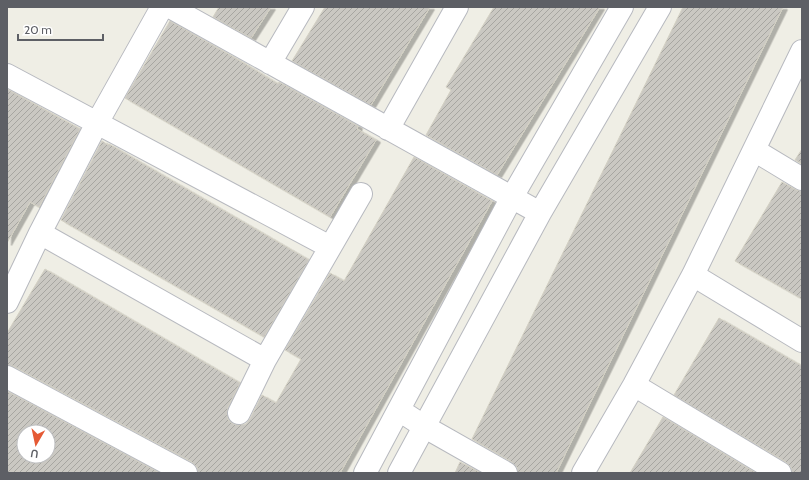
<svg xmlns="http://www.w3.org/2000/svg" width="809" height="480" viewBox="0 0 809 480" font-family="Cabin,sans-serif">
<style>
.building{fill:url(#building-hatch);stroke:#d4d1c4;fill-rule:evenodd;filter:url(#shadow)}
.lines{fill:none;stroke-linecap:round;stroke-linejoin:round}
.minor-casing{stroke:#b7b9bf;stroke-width:24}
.minor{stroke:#fff;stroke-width:22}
</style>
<defs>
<pattern id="building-hatch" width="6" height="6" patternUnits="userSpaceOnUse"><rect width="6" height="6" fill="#cac8c2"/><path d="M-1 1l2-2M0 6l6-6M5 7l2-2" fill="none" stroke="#a7a6a1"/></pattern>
<filter id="shadow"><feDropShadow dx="4.5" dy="2.5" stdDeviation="0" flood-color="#0004"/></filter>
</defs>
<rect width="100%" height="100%" fill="#efeee5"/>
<!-- building -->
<path class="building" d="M219,7H271L251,38L213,17Z
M325,7H430L371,105L292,61Z
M494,7H600L497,175L426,135L451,90L446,87Z
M683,7H783L556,473H518L517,467L512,462L472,439Z
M170,21L237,59L278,84L279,82L358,126L357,129L376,140L330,217L125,98Z
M7,89L80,129L39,207L30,202L7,243Z
M102,141L108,145L109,144L309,260L264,337L61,220Z
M802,149V164L795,160Z
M414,157L492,201L340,473H198L197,467L192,462L13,366L7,365V333L45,269L240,383L228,407L227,414L228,420L233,424L239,425L246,424L250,419L262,395L276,403L301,359L285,350L330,273L344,281Z
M782,182L796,190L802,191V299L735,261Z
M719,318L802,366V473H792L791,467L786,462L674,395Z
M7,391L160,473H7ZM24,432H48V456H24Z
M663,417L756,473H630Z
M460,462L481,473H455Z"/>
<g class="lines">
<!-- minor casing -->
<g class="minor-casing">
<path id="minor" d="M170,7L540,213
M270,63L303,7
M7,75L330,247
M388,129L457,7
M754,150L802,179
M40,233L265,360
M693,275L802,341
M7,302L40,233L97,123L162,7
M7,377L186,473
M634,385L780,473
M399,410L425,427L506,473
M239,413L265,360L361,194
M365,473L512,197L622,7
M399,473L540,213L660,7
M583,473L634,385L693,275L802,51"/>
</g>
<!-- minor -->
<use href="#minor" class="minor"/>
</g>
<!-- border -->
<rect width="809" height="480" fill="none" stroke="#5d5f65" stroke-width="16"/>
<!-- north arrow -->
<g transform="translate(36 444) rotate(189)"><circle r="19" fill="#ffffff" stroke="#bebfc1"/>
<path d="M0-3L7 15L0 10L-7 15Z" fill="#e55a35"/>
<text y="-6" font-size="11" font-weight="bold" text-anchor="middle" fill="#5d5f65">U</text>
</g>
<!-- scale -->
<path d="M18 34v6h85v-6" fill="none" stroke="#5d5f65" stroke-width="2"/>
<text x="24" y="34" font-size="12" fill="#5d5f65" stroke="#ffffff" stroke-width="3" paint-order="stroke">20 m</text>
</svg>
